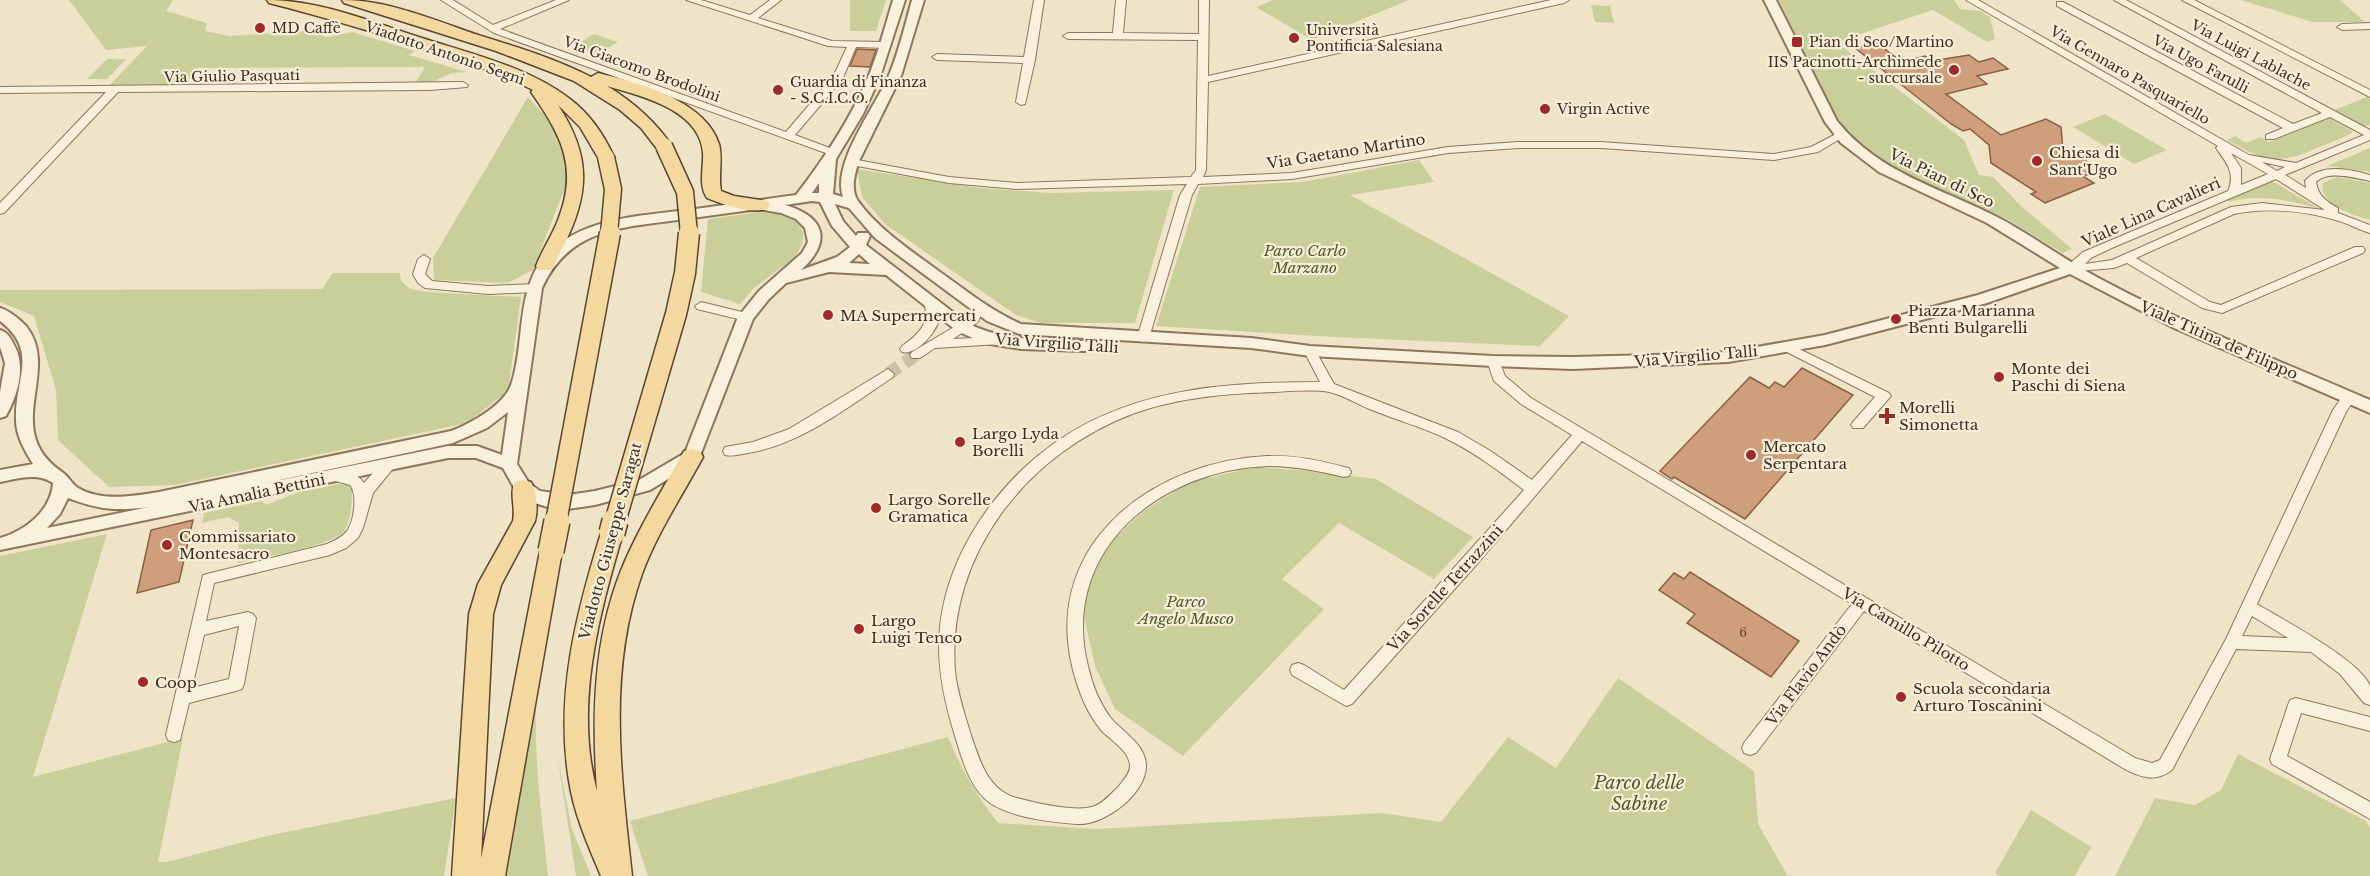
<svg xmlns="http://www.w3.org/2000/svg" width="2370" height="876" viewBox="0 0 2370 876" font-family="'Libre Baskerville',serif">
<style>
.green{fill:#c9cf9b}
.building{fill:#cf9f7d;stroke:#8d5f41;stroke-width:1.5}
.lines{fill:none;stroke-linecap:round;stroke-linejoin:round}
.minor-tunnel{stroke:#ccc0a6;stroke-width:13;stroke-dasharray:13 7;stroke-linecap:butt}
.minor-casing{stroke:#8d765c;stroke-width:2}
.tertiary-casing{stroke:#8d765c;stroke-width:4}
.primary-casing{stroke:#5b4430;stroke-width:3}
.minor{fill:#faf1dc;fill-rule:evenodd}
.tertiary{fill:#faf1dc;fill-rule:evenodd}
.primary{fill:#f3d9a0;fill-rule:evenodd}
.primary-bridge-far2-casing{stroke:#5b4430;stroke-width:19;stroke-linecap:butt}
.primary-bridge-far1-casing{stroke:#5b4430;stroke-width:23;stroke-linecap:butt}
.primary-bridge-casing{stroke:#5b4430;stroke-width:28;stroke-linecap:butt}
.primary-bridge-far2{stroke:#f3d9a0;stroke-width:16}
.primary-bridge-far1{stroke:#f3d9a0;stroke-width:20}
.primary-bridge{stroke:#f3d9a0;stroke-width:25}
.poi-dot{fill:#9e2a2b;stroke:#f7eed8;stroke-width:2}
.labels{text-anchor:middle;dominant-baseline:central;stroke-width:4.5;stroke-linejoin:round;paint-order:stroke}
.number-label{font-size:12px;fill:#624a37}
.far-poi-label{font-size:14px;fill:#3d2e20;stroke:#f7eed8;text-anchor:start}
.far-street-label{font-size:14px;fill:#3d2e20;stroke:#f7eed8}
.street-label{font-size:15px;fill:#3d2e20;stroke:#f7eed8}
.poi-label{font-size:15px;fill:#3d2e20;stroke:#f7eed8;text-anchor:start}
.park-label{font-size:15px;font-style:italic;fill:#4d5a26;stroke:#f7eed8}
.near-park-label{font-size:18px;font-style:italic;fill:#4d5a26;stroke:#f7eed8}
</style>
<rect width="100%" height="100%" fill="#f0e4c8"/>
<!-- green -->
<path class="green" d="M69,0H173L166,11L207,23L205,31L229,36L307,31L327,37L352,32L415,51L409,55L467,72L452,73L432,82H416L425,67L199,68L184,85H110L147,46L106,50Z
M850,0H886L876,31H850Z
M1274,0H1409L1312,40L1256,7Z
M1779,0H1954L1960,9L1980,11L1990,17L1995,39L1987,42L1933,10L1836,42L1964,140L1979,175L1993,177L2021,206L2072,249L2063,253L2007,219L1925,184L1883,163L1859,145L1835,115Z
M2241,0H2340L2365,22H2312Z
M1591,5L1610,6L1614,23L1595,22Z
M594,34L618,42L596,55L572,47Z
M107,59H126L107,79H87Z
M528,97L558,130L569,177L533,270L508,283L434,280L433,258Z
M2367,97L2370,99V125L2363,126L2332,111Z
M2105,114L2167,150L2134,164L2073,127Z
M2329,118L2353,132C2343,138 2331,143 2319,147C2277,166 2266,162 2227,140L2235,136L2246,143L2261,137L2269,142Z
M2370,148V172L2327,166Z
M1419,160L1434,182L1350,195L1569,316L1540,346L1334,337L1156,326L1200,187L1303,182Z
M857,169L980,188L1050,193L1174,190L1135,323H1041L1016,315L885,224L862,197Z
M2337,177L2370,183V220C2355,216 2317,205 2323,183Z
M2272,181L2320,209C2292,201 2258,193 2229,202L2225,200Z
M760,212C791,214 819,226 793,259L754,288L740,304L701,292L708,219Z
M333,273H400L401,281L410,289L426,292L521,297L508,391L467,423L175,485L109,487L58,440L56,390L34,316L0,302V290L322,289Z
M1257,467L1310,471L1376,479L1473,537L1434,579L1339,523L1282,579L1324,609L1183,756L1115,709L1095,666L1083,612L1094,566L1116,537L1141,513L1189,482Z
M338,484L348,485L352,490C352,502 351,521 344,531C331,547 260,557 238,563L239,523L228,517L202,523L204,513L262,501L266,505L296,493Z
M107,534L33,777L183,738L158,862H167L266,836L456,798L444,876H0V556Z
M1618,678L1754,771L1758,824L1788,876H648L630,821L948,737C961,769 977,796 998,823L1095,829L1382,813L1441,822L1508,737L1556,768Z
M536,703C534,761 542,818 548,876H505Z
M2238,754L2366,821L2370,828V876H2115L2155,798L2195,805L2221,790Z
M558,760L572,829L591,876H576Z
M2031,810L2091,847L2075,876H2000L1995,873Z"/>
<!-- building -->
<path class="building" d="M1877,43L1902,62L1925,56L1932,61L1969,55L1979,62L1993,58L2008,69L1977,76L1987,84L1946,94L2001,135L2046,119L2061,127L2063,151L2085,154L2088,175H2081L2094,183L2045,203L2031,194L2036,192L1991,163L1989,145L1970,129L1963,131L1951,124L1855,48Z
M857,49L876,50L870,67L850,66Z
M1802,368L1853,395L1745,519L1674,477L1672,479L1660,471L1750,377L1769,388L1775,382L1784,387Z
M193,520L179,582L137,593L151,530Z
M1690,572L1799,641L1771,677L1687,623L1695,614L1659,590L1674,573L1684,579Z"/>
<g class="lines">
<!-- minor-tunnel -->
<path class="minor-tunnel" d="M888,374L916,355"/>
<!-- minor casing -->
<g class="minor-casing">
<path id="minor" d="M441,0H453L493,25L556,0H569L500,29L786,132L833,77L847,47L828,46L686,0H701L750,15L770,0H781L758,18L832,41L885,42L890,45L885,48L856,47L842,80L795,135L838,151L839,153L834,156L494,33Z
M1034,0H1044L1035,60L1025,104L1021,105L1016,102L1023,63L937,60L932,57L937,54L1024,57Z
M1116,0H1126L1123,33L1199,34V0H1209L1208,76L1551,0H1569L1564,3L1208,82L1206,170L1203,177L1292,173L1448,147L1518,142H1601L1774,154L1811,147L1836,134H1844L1845,136L1818,152L1774,160L1601,148H1518L1448,153L1292,179L1198,184L1192,195L1149,338L1143,342L1137,338L1180,195L1187,184L1017,189L949,183L852,165L847,162L852,159L949,177L1017,183L1191,177L1196,170L1198,40L1068,39L1063,36L1068,33H1113Z
M1966,0H1978L2249,155L2296,163L2364,135L2330,117L2274,139H2266V135L2283,128L2057,6V2H2063L2293,124L2322,113L2114,0H2126L2370,130V140L2285,175L2306,188L2305,181C2320,163 2350,169 2370,175V181C2355,178 2328,170 2316,182C2318,196 2327,202 2338,208V213L2370,225V233C2359,230 2349,224 2339,221C2306,211 2268,207 2234,214L2136,258L2210,302L2221,305L2355,247H2363L2365,250L2363,253L2222,313L2202,308L2127,263L2114,268L2067,272L2065,269L2067,266L2083,252L2228,191C2236,173 2226,162 2216,148L2218,146ZM2231,153L2268,174L2241,185V168ZM2262,162L2285,167L2277,171ZM2276,179L2325,210L2262,203L2231,207L2112,260L2085,264L2091,258L2114,247Z
M2182,0H2194L2370,90V97Z
M2370,23V29L2342,30L2337,27L2342,24Z
M463,82L468,85L467,87L430,90L118,92L4,213L0,214V203L106,92L0,93V87Z
M424,255L430,259L425,274L432,281L488,286L535,284L541,288L535,292L488,294L425,288L418,283L413,274L418,259Z
M929,296L933,297C936,303 940,309 940,315C939,330 917,356 902,352L900,349L902,346C919,334 932,322 923,300Z
M701,302L750,314L752,317L746,321L697,309L695,306Z
M978,303L984,307L978,322L953,339L996,337L1002,341L1000,344L935,348L920,358H912L910,355L912,352L964,321L971,313L974,304Z
M1787,343L1889,393L1891,396L1863,428H1853L1851,425L1853,422L1875,397L1783,350L1781,347Z
M1310,347L1314,348L1334,384L1458,432L1489,450L1532,480L1572,435L1521,404L1494,381L1487,361L1488,358H1498L1505,376L1531,398L2135,758L2152,763L2160,760L2226,639L2333,410L2344,394H2354L2356,397L2346,412L2257,604C2282,619 2361,661 2370,686C2370,691 2370,700 2370,705L2364,703L2340,674L2311,652L2236,649L2172,770C2155,783 2140,777 2123,768L1864,611L1756,753L1750,755L1744,753L1742,748L1744,743L1852,604L1582,441L1477,564L1352,704L1346,706L1292,675L1290,670L1292,665L1298,663L1304,665L1344,690L1524,490C1499,471 1474,452 1445,438C1422,427 1396,420 1372,410C1358,405 1344,395 1329,392C1311,388 1270,393 1250,393C1211,395 1172,400 1135,413C1029,452 946,554 955,671C957,691 964,712 970,732C979,759 987,790 1017,798C1035,803 1078,813 1095,806C1104,802 1112,793 1119,786C1123,780 1130,774 1130,766C1130,751 1110,740 1101,730C1086,712 1077,687 1072,666C1043,542 1155,461 1267,456C1293,455 1319,460 1344,467L1349,468L1351,472L1349,476L1344,477C1319,471 1294,466 1269,466C1161,469 1059,550 1088,666C1092,684 1099,702 1110,717C1122,732 1146,744 1146,766C1146,794 1104,826 1077,824C1050,822 1013,818 990,803C970,789 962,759 955,736C944,701 936,664 940,627C948,550 1001,477 1065,436C1141,387 1233,382 1320,382L1304,351ZM2252,616L2288,638L2242,636Z
M888,369L894,374L893,377C848,407 802,444 748,453C741,454 733,457 725,455L723,451L725,447L753,442L789,429Z
M389,460L394,461L396,465L373,493L363,528L358,538L346,548L330,555L214,583L206,621L248,612L253,614L256,618L244,684L242,689L236,691L189,703L180,740L174,742L168,740L166,735L203,575L327,544C334,541 342,537 347,531C354,521 358,495 350,485L332,480L330,476L332,472C344,469 357,473 364,483L380,465ZM239,626L229,679L192,688L204,635Z
M2296,698L2370,717V731L2301,713L2287,756L2370,802V819L2272,764L2270,759L2288,705L2290,700Z"/>
</g>
<!-- tertiary casing -->
<g class="tertiary-casing">
<path id="tertiary" d="M893,0H905L880,77L863,114L836,159L833,194L843,197C831,163 876,106 889,75C899,51 905,25 912,0H924L901,76L859,161C855,173 850,189 858,201C878,229 910,250 940,272C967,291 991,311 1021,324L1251,338L1310,346L1493,356L1573,357L1692,354L1728,352L1825,335L1978,295L2060,268L1987,223L1879,172L1841,143L1825,122L1764,0H1776L1837,121C1881,175 1940,187 1999,218C2037,238 2070,264 2108,283C2193,328 2283,362 2370,400V413L2174,328L2070,274L1987,303L1825,345L1728,362L1573,369L1493,366L1310,356L1251,348L1019,334L987,321L875,238L849,208L835,204L843,221L856,236L858,233H868L870,236L866,245L967,323C1004,342 1044,339 1084,341L1089,342L1092,346L1089,350L1084,351L1021,349L984,343L957,331L886,275L829,272L786,283L769,299L753,319L698,461L650,490L595,505L568,509L551,508L528,501L517,493L503,468L476,458H448L0,550V538C25,531 51,511 53,483C37,472 17,479 0,482V470L33,464C25,451 16,436 16,420C14,380 40,351 0,321V308C10,311 19,319 26,326C62,371 0,430 62,472C68,476 72,484 78,488C102,502 133,496 159,492L451,431C470,424 504,405 511,385C526,343 514,285 550,251C588,217 640,216 688,210C724,205 760,200 796,195C824,159 849,121 867,80C878,54 885,27 893,0ZM819,183V193H812ZM812,201L820,202L832,226L850,247L837,257L801,270C832,242 826,217 785,205ZM758,209L781,213L796,219L805,228L808,242L802,253L759,291L738,317L685,453L639,480L595,491L568,495L540,491L529,483L517,464L542,288C568,231 616,228 670,221C700,217 729,213 758,209ZM859,254L870,264L849,263ZM508,412L502,455L477,446H448L247,487L453,443L487,428ZM68,498C99,510 117,511 149,507L47,528L60,514Z
M0,330C7,332 10,337 13,343C27,366 18,394 6,416L0,418V392L5,363L0,347Z"/>
</g>
<!-- primary casing -->
<g class="primary-casing">
<path id="primary" d="M267,0C319,0 372,22 422,38C472,54 528,67 570,99C590,114 604,135 614,157L612,161H600L580,127L558,105C591,155 590,193 564,245C559,253 556,262 552,270H538L536,266C542,250 552,236 558,220C579,167 561,135 531,92L533,90C501,73 467,63 433,52C379,33 324,17 269,3Z
M342,0C387,0 432,19 475,34C514,46 554,58 591,77L598,73C638,83 705,100 719,144C723,159 718,176 721,191L734,196L767,201L770,205L767,209C748,214 725,205 707,198C698,185 704,167 703,153C700,109 640,96 607,86C632,101 655,121 672,146L664,151L658,150L641,128L620,110L574,81L496,51L344,3Z
M692,449L700,451L703,457C682,496 657,533 642,574C607,672 621,775 632,876H601C588,845 574,814 569,781C555,695 576,614 601,533L604,527L612,524L620,527L623,533C599,615 574,706 597,791C592,717 593,643 620,573C637,530 662,491 684,451Z
M523,480L531,482C537,493 538,509 535,521L501,585L493,614L481,859L540,551L543,545L551,542L559,545L562,551L505,876H452L469,614L478,584L513,521C516,508 509,493 515,482Z"/>
</g>
<!-- minor -->
<use href="#minor" class="minor"/>
<!-- tertiary -->
<use href="#tertiary" class="tertiary"/>
<!-- primary -->
<use href="#primary" class="primary"/>
<!-- primary-bridge-far2 casing -->
<g class="primary-bridge-far2-casing">
<path id="primary-bridge-far2" d="M664,146L685,192L689,234
M606,157L613,189L609,234"/>
</g>
<!-- primary-bridge-far1 casing -->
<g class="primary-bridge-far1-casing">
<path id="primary-bridge-far1" d="M556,522L610,233
M615,522L676,314L685,273L689,233"/>
</g>
<!-- primary-bridge casing -->
<g class="primary-bridge-casing">
<path id="primary-bridge" d="M612,533L615,521
M551,551L557,521"/>
</g>
<!-- primary-bridge-far2 -->
<use href="#primary-bridge-far2" class="primary-bridge-far2"/>
<!-- primary-bridge-far1 -->
<use href="#primary-bridge-far1" class="primary-bridge-far1"/>
<!-- primary-bridge -->
<use href="#primary-bridge" class="primary-bridge"/>
</g>
<!-- markers -->
<g class="poi-dot">
<circle cx="260" cy="28" r="6"/>
<circle cx="1294" cy="38" r="6"/>
<rect x="1791" y="36" width="12" height="12" rx="3"/>
<circle cx="1954" cy="70" r="6"/>
<circle cx="778" cy="90" r="6"/>
<circle cx="1545" cy="109" r="6"/>
<circle cx="2037" cy="161" r="6"/>
<circle cx="828" cy="315" r="6"/>
<circle cx="1896" cy="319" r="6"/>
<circle cx="1999" cy="377" r="6"/>
<path d="M1884 407h6v6h6v6h-6v6h-6v-6h-6v-6h6z"/>
<circle cx="960" cy="442" r="6"/>
<circle cx="1751" cy="455" r="6"/>
<circle cx="876" cy="508" r="6"/>
<circle cx="167" cy="545" r="6"/>
<circle cx="859" cy="629" r="6"/>
<circle cx="143" cy="682" r="6"/>
<circle cx="1901" cy="697" r="6"/>
</g>
<g class="labels">
<!-- number labels -->
<g class="number-label">
<text x="1743" y="632">6</text>
</g>
<!-- far-poi labels -->
<g class="far-poi-label">
<text x="272" y="28">MD Caffè</text>
<text x="1306" y="30">Università<tspan x="1306" dy="16">Pontificia Salesiana</tspan></text>
<text x="1809" y="42">Pian di Sco/Martino</text>
<text x="1942" y="62" text-anchor="end">IIS Pacinotti-Archimede<tspan x="1942" dy="16">- succursale</tspan></text>
<text x="790" y="82">Guardia di Finanza<tspan x="790" dy="16">- S.C.I.C.O.</tspan></text>
<text x="1557" y="109">Virgin Active</text>
</g>
<!-- far-street labels -->
<g class="far-street-label">
<text transform="translate(445 53) rotate(19)">Viadotto Antonio Segni</text>
<text transform="translate(2251 55) rotate(28)">Via Luigi Lablache</text>
<text transform="translate(2201 64) rotate(28)">Via Ugo Farulli</text>
<text transform="translate(642 69) rotate(20)">Via Giacomo Brodolini</text>
<text transform="translate(2130 75) rotate(30)">Via Gennaro Pasquariello</text>
<text transform="translate(232 76) rotate(-1)">Via Giulio Pasquati</text>
</g>
<!-- street labels -->
<g class="street-label">
<text transform="translate(1346 151) rotate(-9)">Via Gaetano Martino</text>
<text transform="translate(1942 178) rotate(26)">Via Pian di Sco</text>
<text transform="translate(2151 212) rotate(-24)">Viale Lina Cavalieri</text>
<text transform="translate(2219 340) rotate(24)">Viale Titina de Filippo</text>
<text transform="translate(1057 343) rotate(4)">Via Virgilio Talli</text>
<text transform="translate(1696 356) rotate(-5)">Via Virgilio Talli</text>
<text transform="translate(257 493) rotate(-12)">Via Amalia Bettini</text>
<text transform="translate(610 541) rotate(-75)">Viadotto Giuseppe Saragat</text>
<text transform="translate(1445 588) rotate(-48)">Via Sorelle Tetrazzini</text>
<text transform="translate(1906 629) rotate(31)">Via Camillo Pilotto</text>
<text transform="translate(1806 675) rotate(-53)">Via Flavio Andò</text>
</g>
<!-- poi labels -->
<g class="poi-label">
<text x="2049" y="152">Chiesa di<tspan x="2049" dy="17">Sant'Ugo</tspan></text>
<text x="1908" y="310">Piazza Marianna<tspan x="1908" dy="17">Benti Bulgarelli</tspan></text>
<text x="840" y="315">MA Supermercati</text>
<text x="2011" y="368">Monte dei<tspan x="2011" dy="17">Paschi di Siena</tspan></text>
<text x="1899" y="407">Morelli<tspan x="1899" dy="17">Simonetta</tspan></text>
<text x="972" y="433">Largo Lyda<tspan x="972" dy="17">Borelli</tspan></text>
<text x="1763" y="446">Mercato<tspan x="1763" dy="17">Serpentara</tspan></text>
<text x="888" y="499">Largo Sorelle<tspan x="888" dy="17">Gramatica</tspan></text>
<text x="179" y="536">Commissariato<tspan x="179" dy="17">Montesacro</tspan></text>
<text x="871" y="620">Largo<tspan x="871" dy="17">Luigi Tenco</tspan></text>
<text x="155" y="682">Coop</text>
<text x="1913" y="688">Scuola secondaria<tspan x="1913" dy="17">Arturo Toscanini</tspan></text>
</g>
<!-- park labels -->
<g class="park-label">
<text x="1305" y="250">Parco Carlo<tspan x="1305" dy="17">Marzano</tspan></text>
<text x="1186" y="601">Parco<tspan x="1186" dy="17">Angelo Musco</tspan></text>
</g>
<!-- near-park labels -->
<g class="near-park-label">
<text x="1639" y="783">Parco delle<tspan x="1639" dy="21">Sabine</tspan></text>
</g>
</g>
</svg>
